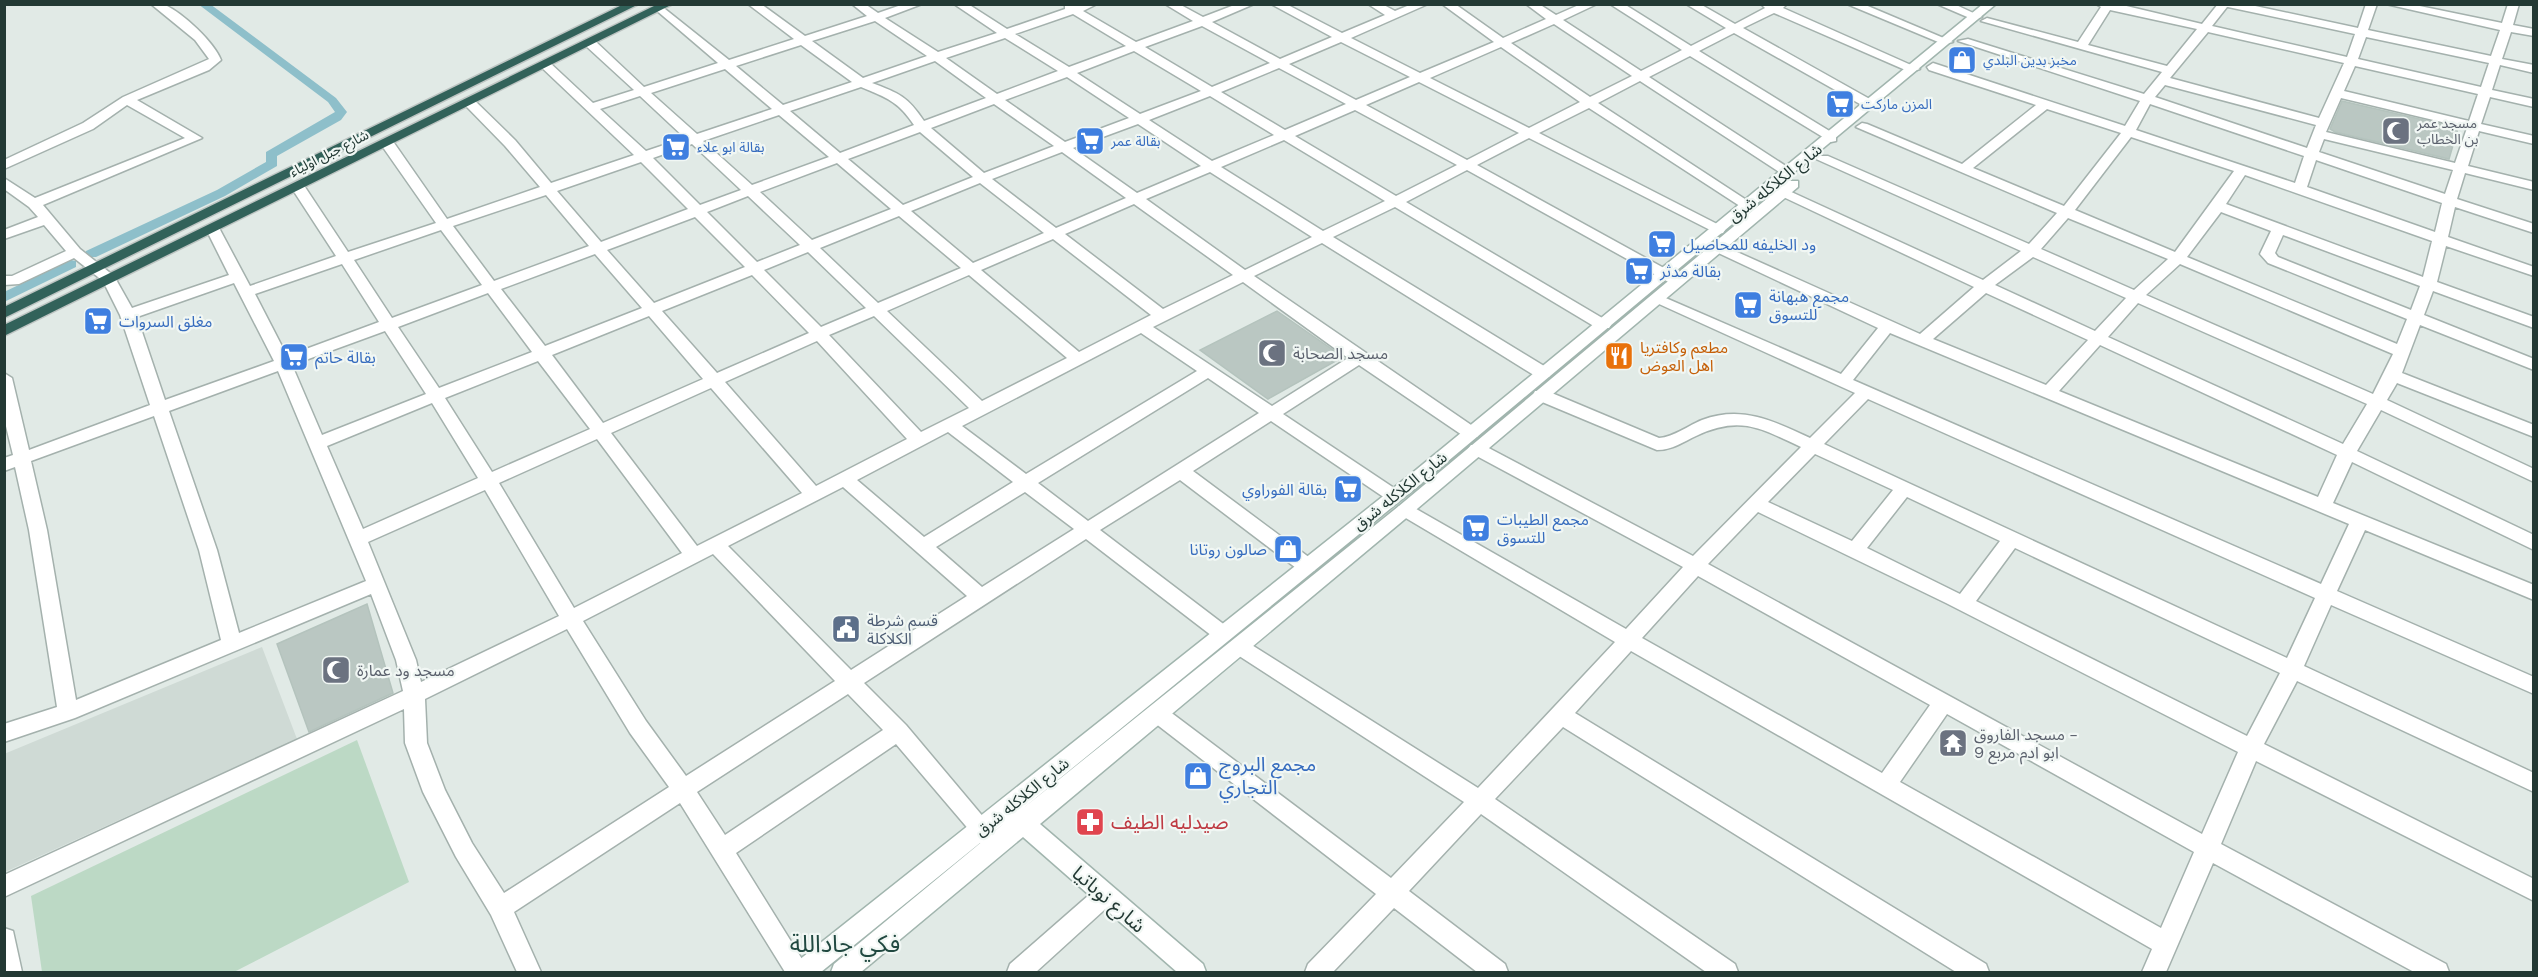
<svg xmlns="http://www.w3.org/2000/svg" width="2538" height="977" viewBox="0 0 2538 977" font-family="'DM Sans','Noto Sans Arabic',sans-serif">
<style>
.built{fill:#cfdad5}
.green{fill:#bcd9c5}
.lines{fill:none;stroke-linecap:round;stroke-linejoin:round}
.canal{fill:#8ebfca;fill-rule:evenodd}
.building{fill:#bac7c2;stroke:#b4c3bd;stroke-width:1.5}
.street-casing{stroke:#a4b1ad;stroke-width:3}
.secondary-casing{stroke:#a1b5ae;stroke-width:3}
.highway-casing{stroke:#bdc4c2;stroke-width:3}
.street{fill:#fff;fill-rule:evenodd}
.secondary{fill:#fff;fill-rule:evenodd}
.highway{fill:#32625a;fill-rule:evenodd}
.labels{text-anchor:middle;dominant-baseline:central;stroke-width:4.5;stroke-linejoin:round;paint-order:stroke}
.far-shop-label{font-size:14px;fill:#366cbe;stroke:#f1f7f4;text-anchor:start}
.far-worship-label{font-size:14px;fill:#5b616d;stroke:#f1f7f4;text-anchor:start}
.far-street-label{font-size:14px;fill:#233934;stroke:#f1f7f4}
.street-label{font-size:16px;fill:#233934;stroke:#f1f7f4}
.shop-label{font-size:16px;fill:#366cbe;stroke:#f1f7f4;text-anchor:start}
.food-label{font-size:16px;fill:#c56008;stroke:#f1f7f4;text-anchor:start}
.worship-label{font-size:16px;fill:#5b616d;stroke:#f1f7f4;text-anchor:start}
.service-label{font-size:16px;fill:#4e5e75;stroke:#f1f7f4;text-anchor:start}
.near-shop-label{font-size:20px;fill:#366cbe;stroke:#f1f7f4;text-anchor:start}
.near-health-label{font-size:20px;fill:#be3a42;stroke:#f1f7f4;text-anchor:start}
.near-street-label{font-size:20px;fill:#233934;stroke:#f1f7f4}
.near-quarter-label{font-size:24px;fill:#214941;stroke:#f1f7f4}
</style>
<rect width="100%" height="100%" fill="#e1eae6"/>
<!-- built -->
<path class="built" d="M262,647L297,739L153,807L152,805L5,872L4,754Z"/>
<!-- green -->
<path class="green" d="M357,740L409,882L234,972H42L31,896Z"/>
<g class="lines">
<!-- canal -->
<path class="canal" d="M198,4H210L336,98L347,112L341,120L277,156V166L225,196L96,257H86V251L217,190L266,162V152L335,112L328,102Z
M71,260L76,261V267L4,302V292Z"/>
</g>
<!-- building -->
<path class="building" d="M2342,101L2458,128L2449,159L2335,132L2330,129Z
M1277,311L1343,357L1268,399L1200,350Z
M367,604L393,693L309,732L277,644Z"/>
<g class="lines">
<!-- street casing -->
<g class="street-casing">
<path id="street" d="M151,4C155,4 161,4 165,5C183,13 214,42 221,60L209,70L137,100L202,138L43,205L80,249L114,276L132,308L229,275L206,229L208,226H218L250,286L336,256L291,187L293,184H303L348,252L436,223L380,143L382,140H392L447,219L540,187L505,146L465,105V99H473L515,140L551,183L634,155L539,65L549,62L593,103L634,90L586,46V40H594L644,87L718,63L656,10V6L660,5L729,60L794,39L748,4H761L805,36L867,16L852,4H865L878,13L904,4H922L885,18L938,52L997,33L954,4H968L1007,29L1065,9V5L1097,4L1083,11L1136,42L1193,21L1165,4H1179L1203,17L1237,4H1254L1212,22L1280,59L1332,37L1271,4H1286L1342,33L1385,15L1368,4H1382L1395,11L1412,4H1428L1351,38L1420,73L1494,42L1442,4H1455L1503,38L1546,19L1526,4H1539L1556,15L1581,4H1597L1563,20L1641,71L1682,50L1610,4H1624L1691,46L1726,28L1686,4H1700L1735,24L1765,8L1761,4H1787L1783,8L1920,69L1910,72L1774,13L1743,28L1875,102V108H1867L1734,33L1699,51L1836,135V141L1831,142L1690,56L1649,77L1792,170L1794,173L1787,177L1640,81L1598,103L1751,203L1753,206L1746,210L1589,108L1539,133L1723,227L1725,230L1723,233L1718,234L1529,138L1477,165L1682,278L1685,281L1682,284H1672L1467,170L1406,202L1609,322L1611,325L1609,328H1597L1395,207L1333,237L1549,369L1551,373L1549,377H1537L1322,243L1254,276L1477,429L1480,433L1477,437H1465L1359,365L1283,414L1400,492L1403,496L1400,500H1388L1271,421L1193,471L1314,561L1317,566L1314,571H1300L1180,480L1100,530L1230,629L1233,634L1230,639L1223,642L1216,639L1086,539L864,683L906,725L1001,838L998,845L990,848L982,845L896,744L736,853L810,972H785L680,803L514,912L541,972H517L491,915L456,857L423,792L405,743L404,709L4,897V875L403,691L396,660L371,594L75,718L4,742V724L57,707L29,530L15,467L4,471V458L13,455L4,418V373L12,378L29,450L150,405L120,315L103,281L74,258L19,284L4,285V276H12L66,251L44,225L4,239V230L38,217L29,207L4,189V178L35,198L185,138L127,105L93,129L4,169V160L83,123L123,97L209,59L195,40ZM1073,14L1126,46L1069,67L1015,34ZM875,21L927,56L863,78L812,41ZM1554,24L1632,76L1590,97L1511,43ZM1202,26L1270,63L1212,87L1145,47ZM1005,38L1058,71L997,94L946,58ZM1341,42L1410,77L1356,100L1289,64ZM801,45L852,82L783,105L736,66ZM1501,47L1580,102L1529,128L1430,78ZM1134,51L1201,91L1140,114L1077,73ZM935,61L986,98L924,121C908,97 899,93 872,83ZM1279,68L1346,104L1285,130L1221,92ZM725,69L772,109L697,134L651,93ZM1067,77L1129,118L1065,142L1005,100ZM1419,82L1519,133L1467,160L1366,105ZM861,87C887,98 898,101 914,125L840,153L790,111ZM640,96L685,138L646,151L600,109ZM1210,96L1274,135L1212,161L1149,120ZM994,104L1054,146L984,173L931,128ZM1355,110L1457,165L1396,196L1295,136ZM779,115L829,157L752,185L703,141ZM1138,124L1201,166L1137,193L1073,148ZM920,132L973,177L903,205L848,159ZM1284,140L1385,201L1323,231L1221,167ZM692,144L741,190L700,205L653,158ZM1062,152L1126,198L1056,228L992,179ZM641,162L688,209L601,242L557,191ZM837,163L891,209L812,240L760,192ZM1210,172L1312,237L1245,270L1146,199ZM980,183L1044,233L973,263L911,211ZM546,195L589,246L494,281L453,226ZM748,196L800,245L757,262L707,212ZM1134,204L1233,275L1163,309L1065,234ZM899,216L961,268L878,303L820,248ZM695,217L745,267L654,303L607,250ZM441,230L482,285L392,318L354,260ZM1053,239L1151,315L1079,352L981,270ZM808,252L866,308L821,327L764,270ZM595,254L642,308L545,346L501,289ZM342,264L379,322L287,356L255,294ZM752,275L809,333L717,373L662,311ZM969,275L1067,358L982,401L887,311ZM1243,282L1348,358L1272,406L1153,327ZM234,283L274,361L165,400L137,317ZM488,293L532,352L439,388L398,327ZM649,316L703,379L603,423L552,355ZM874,316L969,408L921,432L829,335ZM385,331L426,394L322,435L292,365ZM1141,333L1197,371L1026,474L962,426ZM817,341L907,439L816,486L725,382ZM538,361L590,429L492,472L445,398ZM278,371L366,581L239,633L217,550L169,411ZM1208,378L1259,413L1088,521L1038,483ZM711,388L802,493L697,546L611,433ZM432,403L478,478L363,529L327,446ZM154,416L199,550L221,640L76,700L47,530L31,461ZM948,432L1013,482L924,537L857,480ZM597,439L682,553L574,608L499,483ZM843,487L967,596L851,670L728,546ZM485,490L559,616L421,682L416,660L368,542ZM1025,492L1074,529L982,587L936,547ZM713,554L835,681L686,776L646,721L583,621ZM567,629L630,733L669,787L504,893L472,843L445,790L427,743L425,699ZM848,694L883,730L725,835L697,792Z
M1847,4H1863L1953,42L1943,44Z
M1937,4H1954L1982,17L1972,19Z
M2096,4H2118L2202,24L2218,4H2246L2358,28L2366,4H2377L2368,30L2491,56L2500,30L2386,4H2410L2502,23L2508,4H2519L2513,25L2534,29V36L2511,32L2502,59L2534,65V73L2500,65L2492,90L2534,99V107L2490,97L2481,124L2534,136V144L2479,131L2468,166L2534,182V190L2465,173L2457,199L2534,224V233L2455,207L2448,237L2534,267V276L2446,246L2437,282L2534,317V328L2433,291L2424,315L2534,359V370L2420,325L2402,373L2534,425V437L2397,383L2387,400L2534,469V482L2381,410L2357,451L2534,535V550L2352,462L2333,503L2534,585V600L2365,530L2337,591L2534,677V694L2331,605L2304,666L2534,773V792L2297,681L2264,744L2534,879V901L2256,761L2221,844L2446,964L2449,972H2414L2213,863L2166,972H2142L2152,949L1631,651L1575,713L1986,964L1989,972H1956L1563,727L1495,799L1735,964L1738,972H1706L1481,814L1409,891L1505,964L1508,972H1477L1394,908L1333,972H1305L1308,964L1376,894L1151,720L1147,714L1151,708L1158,706L1165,708L1391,878L1464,802L1233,652L1230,647L1233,642L1240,639L1247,642L1478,788L1615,642L1399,514L1396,510L1399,506H1411L1626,629L1683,567L1471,453L1468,449L1471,445H1483L1693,556L1801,447C1760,428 1740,415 1696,436C1683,442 1672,450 1657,450L1535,399L1533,395L1535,391H1547L1659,438C1674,437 1689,425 1702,420C1742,405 1774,421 1810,438L1855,393L1648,299L1651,296H1661L1841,374L1878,328L1712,250L1710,247L1717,243L1920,334L1974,287L1775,193L1782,189L1787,190L1983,280L2021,251L1816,159L1818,156H1828L2029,244L2057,213L1856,127L1862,123L1867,124L1962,164L2036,105L1929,70L1927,67L1933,63L2125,126L2140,101L1958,41L1968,39L2144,94L2162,72L1981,21L1987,18L2078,42L2101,7ZM2227,7H2228L2355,34L2347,57L2212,26ZM2110,10L2197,29L2167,66L2088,45ZM2208,32L2344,63L2319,118L2170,78ZM2366,37L2489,63L2481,87L2358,59ZM2355,66L2478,94L2469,121L2344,91ZM2165,85L2316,125L2307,148L2155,97ZM2341,98L2467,128L2455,163L2326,132ZM2150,104L2304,156L2295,183L2136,130ZM2047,109L2121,133L2064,206L1973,168ZM2131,137L2234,171L2175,252L2075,210ZM2324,139L2453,170L2445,194L2319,152ZM2316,160L2442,203L2435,232L2307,187ZM2245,175L2432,241L2423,277L2226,204ZM2221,212L2271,231L2260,254L2268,263L2407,319L2397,344L2187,257ZM2068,218L2168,259L2134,290L2041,249ZM2283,235L2420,286L2411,310L2278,257L2275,253ZM2033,257L2126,298L2095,331L1995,285ZM2180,264L2393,354L2373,394L2146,295ZM1986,293L2088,340L2046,385L1933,339ZM2138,303L2367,404L2343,444L2108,337ZM1890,333L2349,524L2321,584L1853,380ZM2100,345L2337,455L2318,497L2059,391ZM1868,399L2315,598L2287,658L1824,444ZM1815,454L1893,490L1852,541L1768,502ZM1907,497L2000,541L1960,594L1867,548ZM1758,512L1946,603L2238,752L2202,834L1708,564ZM2015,548L2280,673L2247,736L1976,601ZM1698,576L1930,705L1882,773L1642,638ZM1947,714L2194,852L2161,928L1900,782Z
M1105,884L1113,888L1117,895L1113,902L1036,972H1007L1010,964L1097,888Z
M4,928L13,931L22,972H4Z"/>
</g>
<!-- secondary casing -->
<g class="secondary-casing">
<path id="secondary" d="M1983,4H1996L1423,482L1021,810L1399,506L1788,181H1798V187L1411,514L1040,824L1203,964L1206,972H1177L1023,837L861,972H831L834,964L1007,821L821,972H791L794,964L1411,474Z"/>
</g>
<!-- highway casing -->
<g class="highway-casing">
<path id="highway" d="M624,4H639L4,318V307Z
M658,4H673L4,336V325Z"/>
</g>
<!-- street -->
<use href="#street" class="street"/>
<!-- secondary -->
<use href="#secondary" class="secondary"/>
<!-- highway -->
<use href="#highway" class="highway"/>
</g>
<!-- icons -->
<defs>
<g id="shop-square" transform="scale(1.5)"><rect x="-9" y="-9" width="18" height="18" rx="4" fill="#3f7fe0" stroke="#f1f7f4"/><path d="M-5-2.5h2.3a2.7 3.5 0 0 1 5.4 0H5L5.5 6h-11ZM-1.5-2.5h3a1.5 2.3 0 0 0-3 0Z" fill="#fff"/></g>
<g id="supermarket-square" transform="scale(1.5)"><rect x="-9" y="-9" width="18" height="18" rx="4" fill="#3f7fe0" stroke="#f1f7f4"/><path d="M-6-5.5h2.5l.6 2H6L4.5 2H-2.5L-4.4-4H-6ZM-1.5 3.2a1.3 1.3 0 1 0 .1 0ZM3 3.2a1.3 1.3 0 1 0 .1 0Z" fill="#fff"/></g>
<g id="mosque-square" transform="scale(1.5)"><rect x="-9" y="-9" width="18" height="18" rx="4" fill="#6b7280" stroke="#f1f7f4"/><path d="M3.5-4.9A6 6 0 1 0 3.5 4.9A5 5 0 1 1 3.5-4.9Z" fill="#fff"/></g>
<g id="restaurant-square" transform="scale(1.5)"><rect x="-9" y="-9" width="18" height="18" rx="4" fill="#e8710a" stroke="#f1f7f4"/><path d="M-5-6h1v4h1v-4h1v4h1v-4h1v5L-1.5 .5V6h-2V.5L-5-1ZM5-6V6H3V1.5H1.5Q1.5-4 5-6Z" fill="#fff"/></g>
<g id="civic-square" transform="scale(1.5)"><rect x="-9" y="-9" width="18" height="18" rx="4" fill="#5c6f8a" stroke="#f1f7f4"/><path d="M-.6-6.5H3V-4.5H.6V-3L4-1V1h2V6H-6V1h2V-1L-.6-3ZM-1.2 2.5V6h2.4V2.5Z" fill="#fff"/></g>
<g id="temple-square" transform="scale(1.5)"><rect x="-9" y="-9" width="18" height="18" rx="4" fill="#6b7280" stroke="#f1f7f4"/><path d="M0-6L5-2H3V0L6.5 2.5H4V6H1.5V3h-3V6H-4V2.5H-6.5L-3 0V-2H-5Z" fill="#fff"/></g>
<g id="pharmacy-square" transform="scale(1.5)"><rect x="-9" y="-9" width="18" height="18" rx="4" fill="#e0444e" stroke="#f1f7f4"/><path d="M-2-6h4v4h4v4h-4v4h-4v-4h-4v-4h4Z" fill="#fff"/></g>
</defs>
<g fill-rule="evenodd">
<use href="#shop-square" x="1962" y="60"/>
<use href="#supermarket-square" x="1840" y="104"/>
<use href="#mosque-square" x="2396" y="131"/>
<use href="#supermarket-square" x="1090" y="141"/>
<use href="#supermarket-square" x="676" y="147"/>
<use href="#supermarket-square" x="1662" y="244"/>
<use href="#supermarket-square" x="1639" y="271"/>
<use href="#supermarket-square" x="1748" y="305"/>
<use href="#supermarket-square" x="98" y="321"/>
<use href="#mosque-square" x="1272" y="353"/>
<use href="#restaurant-square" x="1619" y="356"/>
<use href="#supermarket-square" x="294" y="357"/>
<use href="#supermarket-square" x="1348" y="489"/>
<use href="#supermarket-square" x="1476" y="528"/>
<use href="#shop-square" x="1288" y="549"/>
<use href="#civic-square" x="846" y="629"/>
<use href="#mosque-square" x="336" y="670"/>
<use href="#temple-square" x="1953" y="743"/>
<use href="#shop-square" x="1198" y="776"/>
<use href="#pharmacy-square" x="1090" y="822"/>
</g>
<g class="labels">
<!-- far-shop labels -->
<g class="far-shop-label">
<text x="1983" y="60">مخبز بدين البلدي</text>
<text x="1861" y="104">المزن ماركت</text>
<text x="1111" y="141">بقالة عمر</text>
<text x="697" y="147">بقالة ابو علاء</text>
</g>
<!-- far-worship labels -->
<g class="far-worship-label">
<text x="2417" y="123">مسجد عمر<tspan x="2417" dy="16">بن الخطاب</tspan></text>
</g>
<!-- far-street labels -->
<g class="far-street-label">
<text transform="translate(329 153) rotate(-27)">شارع جبل اولياء</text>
</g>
<!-- street labels -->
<g class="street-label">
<text transform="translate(1775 183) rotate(-39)">شارع الكلاكله شرق</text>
<text transform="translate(1400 491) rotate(-39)">شارع الكلاكله شرق</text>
<text transform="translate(1022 797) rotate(-39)">شارع الكلاكله شرق</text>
</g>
<!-- shop labels -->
<g class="shop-label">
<text x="1683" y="244">ود الخليفه للمحاصيل</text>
<text x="1660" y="271">بقالة مدثر</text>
<text x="1769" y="296">مجمع هبهانة<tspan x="1769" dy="18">للتسوق</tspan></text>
<text x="119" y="321">مغلق السروات</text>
<text x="315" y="357">بقالة حاتم</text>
<text x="1327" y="489" text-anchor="end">بقالة الفوراوي</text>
<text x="1497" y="519">مجمع الطيبات<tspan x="1497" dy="18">للتسوق</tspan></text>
<text x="1267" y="549" text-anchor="end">صالون روتانا</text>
</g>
<!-- food labels -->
<g class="food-label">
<text x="1640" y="347">مطعم وكافتريا<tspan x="1640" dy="18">اهل العوض</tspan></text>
</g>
<!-- worship labels -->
<g class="worship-label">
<text x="1293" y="353">مسجد الصحابة</text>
<text x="357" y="670">مسجد ود عمارة</text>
<text x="1974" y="734">مسجد الفاروق -<tspan x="1974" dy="18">ابو ادم مربع 9</tspan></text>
</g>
<!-- service labels -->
<g class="service-label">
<text x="867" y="620">قسم شرطة<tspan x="867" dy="18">الكلاكلة</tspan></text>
</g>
<!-- near-shop labels -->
<g class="near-shop-label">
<text x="1219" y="764">مجمع البروج<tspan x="1219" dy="23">التجاري</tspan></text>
</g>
<!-- near-health labels -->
<g class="near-health-label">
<text x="1111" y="822">صيدليه الطيف</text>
</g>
<!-- near-street labels -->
<g class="near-street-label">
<text transform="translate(1109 899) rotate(41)">شارع نوباتيا</text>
</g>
<!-- near-quarter labels -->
<g class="near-quarter-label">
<text x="845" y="943">فكي جاداللة</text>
</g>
</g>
<!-- border -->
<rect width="2538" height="977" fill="none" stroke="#233934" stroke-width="12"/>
</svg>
